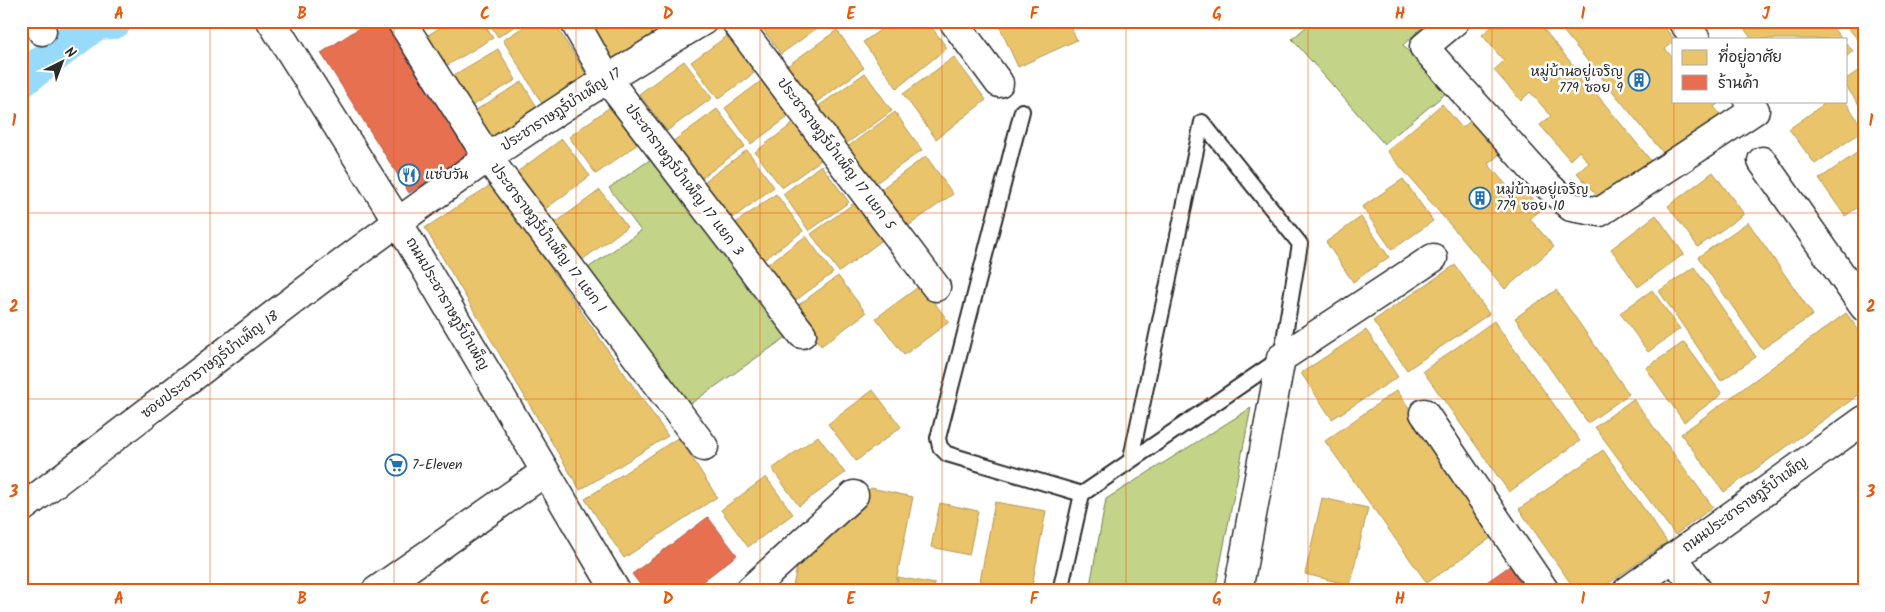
<svg xmlns="http://www.w3.org/2000/svg" width="1885" height="612" viewBox="0 0 1885 612" font-family="Kalam,'Playpen Sans Thai',sans-serif">
<style>
.green{fill:#c3d388;stroke:#777f5a}
.homes{fill:#e9c46a;stroke:#b09657}
.shops{fill:#e76f51;stroke:#af5b46}
.lines{fill:none;stroke-linecap:round;stroke-linejoin:round}
.canal{stroke:#98dafa;stroke-width:36}
.service-casing{stroke:#2b2b2b;stroke-width:18}
.minor-casing{stroke:#2b2b2b;stroke-width:31}
.tertiary-casing{stroke:#2b2b2b;stroke-width:31}
.service{stroke:#fff;stroke-width:14}
.minor{stroke:#fff;stroke-width:28}
.tertiary{stroke:#fff;stroke-width:28}
.grid{fill:none;stroke:#e8590c;stroke-width:1;stroke-opacity:0.55}
.labels{text-anchor:middle;dominant-baseline:central;stroke-width:5;stroke-linejoin:round;paint-order:stroke}
.poi-label{font-size:14px;fill:#2b2b2b;stroke:#fff;text-anchor:start}
.street-label{font-size:14px;fill:#2b2b2b;stroke:#fff}
.neatline{fill:none;stroke:#e8590c;stroke-width:2}
.grid-label{font-size:16px;text-anchor:middle;font-weight:bold;fill:#e8590c}
</style>
<rect width="100%" height="100%" fill="#fff"/>
<filter id="ink" filterUnits="userSpaceOnUse"><feTurbulence type="fractalNoise" baseFrequency=".02" numOctaves="2"/><feDisplacementMap in="SourceGraphic" scale="10" xChannelSelector="R" yChannelSelector="G"/><feConvolveMatrix kernelMatrix="1 2 1 2 8 2 1 2 1" color-interpolation-filters="sRGB"/></filter>
<g filter="url(#ink)">
<!-- green -->
<path class="green" d="M1313,21H1429L1403,45L1445,94L1384,144L1292,39Z
M654,157L788,336L690,404L588,268L641,231L609,188Z
M1251,408L1215,591H1089L1106,499Z"/>
<!-- homes -->
<path class="homes" d="M408,21H433L415,32Z
M451,21H482L493,38L441,69L423,38Z
M488,21H523L498,37Z
M533,21H553L588,77L543,105L503,40Z
M600,21H646L656,40L610,67L588,29Z
M757,21H827L781,54Z
M854,21H867L859,27Z
M893,21H927L947,48L897,88L863,42Z
M997,21H1068L1077,40L1018,67Z
M1498,21H1537L1652,162L1601,200L1577,173L1589,163L1579,151L1570,160L1540,125L1551,116L1530,92L1521,101L1494,70L1504,61L1482,35Z
M1555,21H1659L1674,39V42L1665,49L1674,59V101H1721L1714,107L1723,117L1669,160Z
M1751,21H1827L1842,39H1752L1745,30L1752,23Z
M1842,21H1864V41L1861,43Z
M837,30L864,68L815,103L787,66Z
M730,34L757,71L718,99L691,62Z
M1846,43L1853,51L1846,57Z
M498,49L516,80L465,110L447,79Z
M954,57L986,100L936,139L903,94Z
M684,61L712,98L667,131L639,94Z
M1864,67V112L1846,86V79Z
M865,73L892,111L843,146L816,108Z
M764,79L791,115L751,144L725,108Z
M522,82L541,114L490,144L471,113Z
M1828,101H1845L1864,130L1815,164L1789,129Z
M614,104L642,141L596,174L569,137Z
M1442,104L1462,128L1473,119L1501,153L1488,164L1509,188L1518,181L1542,209L1530,219L1554,247L1505,289L1387,151Z
M717,109L745,146L700,179L672,142Z
M895,112L922,150L873,185L846,148Z
M794,123L821,160L782,188L755,152Z
M562,139L590,176L544,210L517,172Z
M1864,148V203L1845,216L1819,179Z
M747,150L774,187L729,221L701,184Z
M926,156L953,194L904,229L877,192Z
M821,165L849,202L809,231L783,194Z
M1713,172L1744,214L1698,247L1668,206Z
M1403,179L1433,221L1392,250L1362,207Z
M492,184L668,436L580,490L425,228Z
M600,190L627,227L582,260L555,223Z
M776,194L803,231L758,264L730,227Z
M860,199L888,236L839,272L811,234Z
M1656,215L1684,254L1638,287L1611,249Z
M1361,217L1389,257L1353,282L1326,242Z
M1748,222L1813,315L1762,349L1698,257Z
M806,236L833,273L788,306L761,269Z
M1455,265L1489,314L1407,370L1373,321Z
M1694,267L1756,357L1721,381L1659,291Z
M838,276L866,313L821,346L793,309Z
M921,285L949,322L904,355L876,318Z
M1556,290L1629,394L1588,423L1515,318Z
M1652,290L1680,329L1648,352L1620,313Z
M1846,313L1864,337V391L1724,492L1681,434Z
M1494,321L1580,441L1509,492L1423,371Z
M1366,330L1398,377L1332,419L1301,373Z
M1684,342L1722,394L1684,422L1646,368Z
M873,390L901,427L856,461L828,424Z
M1397,390L1495,535L1427,583L1325,441Z
M1633,399L1713,507L1675,535L1595,427Z
M818,436L845,473L799,506L772,469Z
M679,437L717,497L624,558L585,499Z
M1603,450L1667,542L1598,591H1576L1519,509Z
M766,477L793,514L748,547L721,510Z
M871,488L913,497L894,591H792L801,547Z
M1322,498L1368,508L1350,585L1305,574Z
M995,502L1046,511L1031,591L980,581Z
M940,503L978,511L969,555L931,547Z
M898,577L935,584L934,591H896Z"/>
<!-- shops -->
<path class="shops" d="M370,21H392L475,152L409,193L321,53Z
M708,517L737,555L690,591H645L632,574Z
M1511,565L1530,591H1474Z"/>
<g class="lines">
<!-- canal -->
<path class="canal" d="M21,80L96,22L114,21"/>
<!-- service casing -->
<g class="service-casing">
<path id="service" d="M1022,111L938,438L940,447L947,454L1082,494
M1060,591L1082,494L1281,358L1300,244L1202,122L1131,458"/>
</g>
<!-- minor casing -->
<g class="minor-casing">
<path id="minor" d="M36,21L42,31
M401,21L488,158L704,447
M574,21L607,79L802,334
M735,21L936,287
M953,21L999,83
M1455,21L1424,47L1545,183L1571,207L1600,212L1755,110L1748,101
M1682,21L1696,39
M1762,161L1864,307
M1424,413L1545,591
M21,509C175,392 327,270 486,159C556,110 629,65 703,21
M376,591L545,472
M749,591L854,495
M1238,591L1281,358L1433,258"/>
</g>
<!-- tertiary casing -->
<g class="tertiary-casing">
<path id="tertiary" d="M271,21L398,222L616,591
M1673,557L1698,591
M1627,591L1864,420"/>
</g>
<!-- service -->
<use href="#service" class="service"/>
<!-- minor -->
<use href="#minor" class="minor"/>
<!-- tertiary -->
<use href="#tertiary" class="tertiary"/>
</g>
</g>
<!-- grid -->
<path class="grid" d="M210,21V591M394,21V591M576,21V591M760,21V591M942,21V591M1126,21V591M1308,21V591M1492,21V591M1674,21V39M1674,101V591M21,213H1864M21,399H1864"/>
<!-- icons -->
<defs>
<g id="building-ring" transform="scale(1.125)"><circle r="9.5" fill="#fff" stroke="#1f6fb2" stroke-width="1.5"/><path d="M-4-6H4V6H1V3H-1V6H-4ZM-2.5-4.3h1.7v1.8h-1.7ZM.8-4.3h1.7v1.8H.8ZM-2.5-1h1.7V.8h-1.7ZM.8-1h1.7V.8H.8Z" fill="#1f6fb2"/></g>
<g id="restaurant-ring" transform="scale(1.125)"><circle r="9.5" fill="#fff" stroke="#1f6fb2" stroke-width="1.5"/><path d="M-5-6h1v4h1v-4h1v4h1v-4h1v5L-1.5 .5V6h-2V.5L-5-1ZM5-6V6H3V1.5H1.5Q1.5-4 5-6Z" fill="#1f6fb2"/></g>
<g id="supermarket-ring" transform="scale(1.125)"><circle r="9.5" fill="#fff" stroke="#1f6fb2" stroke-width="1.5"/><path d="M-6-5.5h2.5l.6 2H6L4.5 2H-2.5L-4.4-4H-6ZM-1.5 3.2a1.3 1.3 0 1 0 .1 0ZM3 3.2a1.3 1.3 0 1 0 .1 0Z" fill="#1f6fb2"/></g>
</defs>
<g fill-rule="evenodd">
<use href="#building-ring" x="1639" y="80"/>
<use href="#restaurant-ring" x="409" y="175"/>
<use href="#building-ring" x="1480" y="198"/>
<use href="#supermarket-ring" x="396" y="465"/>
</g>
<g class="labels">
<!-- poi labels -->
<g class="poi-label">
<text x="1623" y="72" text-anchor="end">หมู่บ้านอยู่เจริญ<tspan x="1623" dy="16">779 ซอย 9</tspan></text>
<text x="425" y="175">แซ่บวัน</text>
<text x="1496" y="190">หมู่บ้านอยู่เจริญ<tspan x="1496" dy="16">779 ซอย 10</tspan></text>
<text x="412" y="465">7-Eleven</text>
</g>
<!-- street labels -->
<g class="street-label">
<text transform="translate(561 110) rotate(-33)">ประชาราษฎร์บำเพ็ญ 17</text>
<text transform="translate(836 154) rotate(53)">ประชาราษฎร์บำเพ็ญ 17 แยก 5</text>
<text transform="translate(684 180) rotate(53)">ประชาราษฎร์บำเพ็ญ 17 แยก 3</text>
<text transform="translate(548 238) rotate(53)">ประชาราษฎร์บำเพ็ญ 17 แยก 1</text>
<text transform="translate(447 304) rotate(60)">ถนนประชาราษฎร์บำเพ็ญ</text>
<text transform="translate(210 365) rotate(-37)">ซอยประชาราษฎร์บำเพ็ญ 18</text>
<text transform="translate(1745 505) rotate(-36)">ถนนประชาราษฎร์บำเพ็ญ</text>
</g>
</g>
<!-- margin -->
<rect width="1885" height="612" fill="none" stroke="#fff" stroke-width="55"/>
<!-- legend -->
<rect x="1672" y="38" width="175" height="65" fill="#ffffff" stroke="#aaaaaa"/>
<rect x="1682" y="50" width="25" height="15" fill="#e9c46a" stroke="#aaaaaa"/>
<text x="1718" y="62" font-size="15" fill="#2b2b2b">ที่อยู่อาศัย</text>
<rect x="1682" y="75" width="25" height="15" fill="#e76f51" stroke="#aaaaaa"/>
<text x="1718" y="88" font-size="15" fill="#2b2b2b">ร้านค้า</text>
<!-- north arrow -->
<g transform="translate(62 62) rotate(42)" stroke="#ffffff" stroke-width="4" paint-order="stroke">
<path d="M0-4L9 19L0 12L-9 19Z" fill="#2b2b2b"/>
<text y="-8" font-size="14" font-weight="bold" text-anchor="middle" fill="#2b2b2b">N</text>
</g>
<rect x="28" y="28" width="1830" height="556" class="neatline"/>
<g class="grid-label">
<text x="119" y="19">A</text>
<text x="302" y="19">B</text>
<text x="485" y="19">C</text>
<text x="668" y="19">D</text>
<text x="851" y="19">E</text>
<text x="1034" y="19">F</text>
<text x="1217" y="19">G</text>
<text x="1400" y="19">H</text>
<text x="1583" y="19">I</text>
<text x="1766" y="19">J</text>
<text x="14" y="126">1</text>
<text x="1871" y="126">1</text>
<text x="14" y="312">2</text>
<text x="1871" y="312">2</text>
<text x="14" y="497">3</text>
<text x="1871" y="497">3</text>
<text x="119" y="604">A</text>
<text x="302" y="604">B</text>
<text x="485" y="604">C</text>
<text x="668" y="604">D</text>
<text x="851" y="604">E</text>
<text x="1034" y="604">F</text>
<text x="1217" y="604">G</text>
<text x="1400" y="604">H</text>
<text x="1583" y="604">I</text>
<text x="1766" y="604">J</text>
</g>
</svg>
